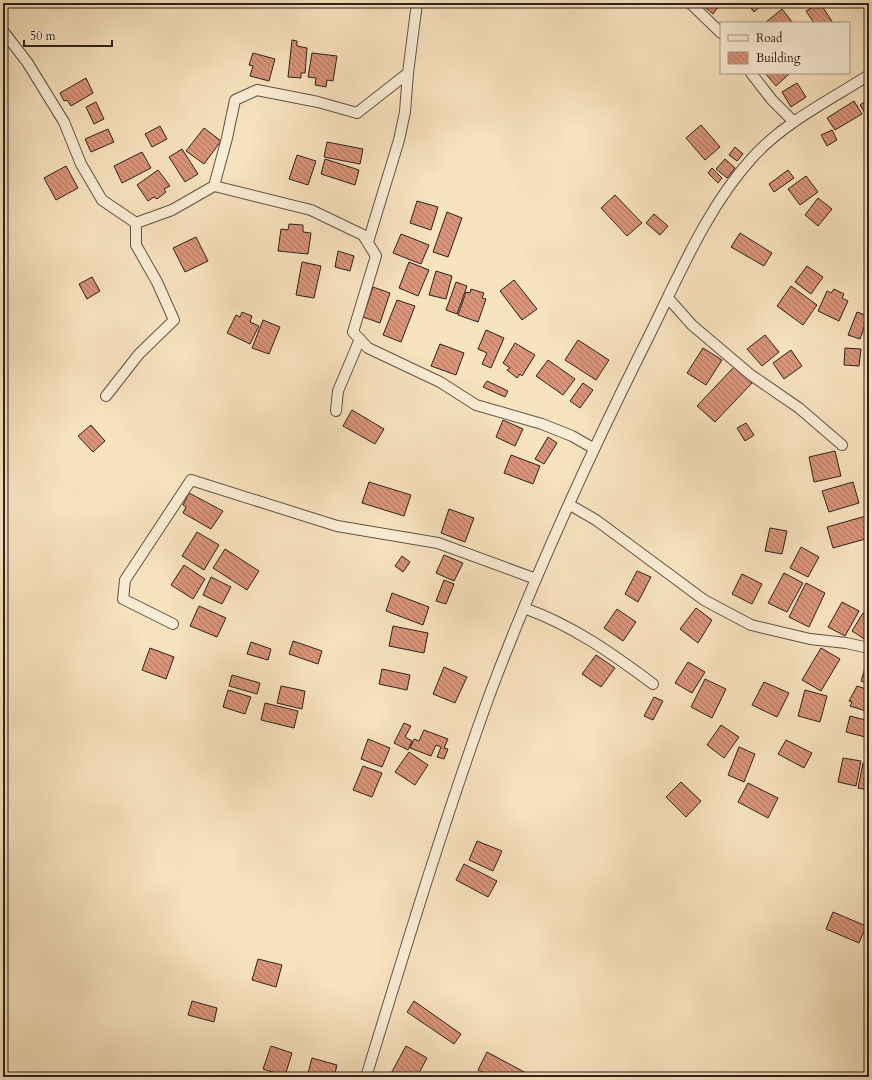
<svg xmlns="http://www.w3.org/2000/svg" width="872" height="1080" viewBox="0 0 872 1080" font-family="Cardo,serif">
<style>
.building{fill:url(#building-back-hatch);stroke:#2d211d}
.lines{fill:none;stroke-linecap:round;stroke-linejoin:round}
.minor-casing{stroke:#605246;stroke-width:12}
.minor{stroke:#faedd5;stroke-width:10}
</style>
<defs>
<pattern id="building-back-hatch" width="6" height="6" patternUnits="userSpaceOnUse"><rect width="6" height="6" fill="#da947a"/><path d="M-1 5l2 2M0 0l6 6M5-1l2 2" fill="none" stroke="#b17863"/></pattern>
</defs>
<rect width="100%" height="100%" fill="#f8e3bf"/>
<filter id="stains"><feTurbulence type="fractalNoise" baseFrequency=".005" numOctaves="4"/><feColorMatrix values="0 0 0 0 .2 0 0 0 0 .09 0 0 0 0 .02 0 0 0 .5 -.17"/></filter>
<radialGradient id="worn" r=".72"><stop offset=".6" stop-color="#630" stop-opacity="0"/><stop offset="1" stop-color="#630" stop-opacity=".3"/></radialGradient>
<!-- building -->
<path class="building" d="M700,3H712L718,7L713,14Z
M747,3H764L754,12Z
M820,3L833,23H814L806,11Z
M782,9L793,23H765Z
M292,40L297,41V46L307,48L305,73H301V78L288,77Z
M253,53L275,59L269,81L250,76L253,66L249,65Z
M312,53L337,56L333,81L327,80L326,87L315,85L316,78L308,77Z
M765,73H790L776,86Z
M86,78L93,93L71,106L67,100L64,101L60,93Z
M797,83L806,97L791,107L782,92Z
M869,99V115L867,116L860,105Z
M854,101L862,114L835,130L827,118Z
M96,102L104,119L94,124L86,107Z
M701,125L720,147L705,160L686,138Z
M160,126L167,139L152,147L145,134Z
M204,128L221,141L204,164L186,151Z
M108,129L114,142L91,152L85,139Z
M832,130L837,140L827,146L821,135Z
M327,142L363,149L360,164L324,157Z
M735,147L743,154L737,161L729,155Z
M182,149L198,174L185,182L169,157Z
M142,152L151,168L122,183L114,166Z
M297,155L316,161L308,185L289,179Z
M325,159L359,170L355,185L321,174Z
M725,159L735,168L727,178L716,169Z
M66,166L78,188L56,200L44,178Z
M712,168L722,178L718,183L708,173Z
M158,170L170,186L164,189L166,192L157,199L154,197L148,201L137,185Z
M788,170L794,178L774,192L769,184Z
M806,176L818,192L800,205L788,189Z
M615,195L642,223L627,236L601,208Z
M818,198L832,209L818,226L805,215Z
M417,201L438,207L431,230L410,223Z
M447,212L462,218L448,257L433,252Z
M654,214L668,226L660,235L646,223Z
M289,224L303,225V232L311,233L308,254L278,251L281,229L288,230Z
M740,233L772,253L764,266L731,247Z
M401,234L429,245L421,264L393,253Z
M196,237L208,261L185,272L173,248Z
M338,251L354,256L350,271L335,267Z
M302,262L321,266L314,298L296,295Z
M409,262L429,270L418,296L399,288Z
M807,266L823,277L811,294L795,282Z
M436,271L452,276L446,299L429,295Z
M92,277L100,291L87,299L79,284Z
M514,280L537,309L522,320L500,291Z
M456,282L467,286L457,314L446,310Z
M791,286L817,305L803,325L777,306Z
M373,287L390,293L380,323L363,317Z
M471,289L484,293L482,298L486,299L478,322L458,315L466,292L470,293Z
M834,289L844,294L842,298L848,301L839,321L818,311L827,291L831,293Z
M397,300L415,306L401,342L383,335Z
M242,312L252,316L250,322L259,326L250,344L227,333L236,315L240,317Z
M857,312L868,316L860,339L848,335Z
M263,320L280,327L269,354L252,348Z
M486,330L504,338L491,368L482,364L487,353L478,349Z
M765,335L779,352L762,366L747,349Z
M578,340L609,360L596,380L565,360Z
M515,343L535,355L522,376L520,374L517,378L507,370L510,368L503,363Z
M440,344L464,353L456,375L431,366Z
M703,348L722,360L706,385L687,373Z
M845,348L861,349L859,366L844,365Z
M791,350L802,366L784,379L773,363Z
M548,360L575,379L563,395L536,376Z
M734,367L752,383L715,422L697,406Z
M487,381L508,391L505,397L483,387Z
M583,383L593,390L580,408L570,401Z
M352,410L384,429L375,444L343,426Z
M503,420L523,429L515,446L496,437Z
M746,423L754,435L745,441L737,428Z
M91,425L105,441L93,452L78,436Z
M548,437L557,443L544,464L535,459Z
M835,451L841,476L814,482L809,457Z
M511,455L540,466L533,484L504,473Z
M369,482L411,495L404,516L362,503Z
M853,482L859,503L829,512L822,491Z
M189,493L223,511L211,529L183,513L186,507L183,505Z
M449,509L474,518L465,542L441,533Z
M866,516L869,527V538L833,548L827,527Z
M770,528L787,531L782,554L765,551Z
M197,532L219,545L204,570L182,556Z
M801,547L819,557L808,577L790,568Z
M225,549L259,571L247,590L213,568Z
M444,555L463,563L454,581L436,573Z
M402,556L410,562L403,572L395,566Z
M184,565L205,579L193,599L171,585Z
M637,571L651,577L638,602L625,594Z
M784,573L803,583L787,612L768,603Z
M742,574L762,584L752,604L732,594Z
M211,577L231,587L222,604L203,595Z
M444,580L454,584L446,604L436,601Z
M806,583L825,593L809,627L789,617Z
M392,593L429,607L423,625L386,611Z
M842,602L859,611L845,636L828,627Z
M199,606L226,618L217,637L190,626Z
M696,608L712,620L698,643L680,629Z
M617,609L636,622L623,641L604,628Z
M863,613L869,617V642L852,631Z
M393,626L428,633L424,653L389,646Z
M293,641L322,651L318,664L289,654Z
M251,642L271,649L268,660L247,654Z
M150,648L174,657L166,679L142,670Z
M821,648L840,659L821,691L802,680Z
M596,655L615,668L601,687L582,674Z
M688,662L705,672L692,693L675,683Z
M867,662L869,663V684L861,681Z
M444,667L467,677L455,703L433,694Z
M382,669L410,675L407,690L379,684Z
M232,675L260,683L257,694L229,686Z
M705,679L726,689L712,718L691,707Z
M764,682L789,693L777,717L752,705Z
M281,686L305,691L302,709L277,703Z
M857,686L869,690V712L850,706L852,702L849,701Z
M228,690L251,697L245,714L223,707Z
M805,690L827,696L820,722L798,716Z
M654,697L663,701L653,720L644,716Z
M265,703L298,711L294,728L261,720Z
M850,716L869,721V738L846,732Z
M404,723L411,726L405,737L412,741L408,750L394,743Z
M721,725L739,737L724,758L707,745Z
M424,730L448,739L444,748L448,749L444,759L437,757L441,747L436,745L431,756L410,748L414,739L419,741Z
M368,739L390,748L382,767L361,759Z
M786,740L812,753L804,768L778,754Z
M739,747L755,754L744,782L728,775Z
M409,752L428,765L415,785L395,772Z
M843,758L861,761L856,786L838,782Z
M863,763L869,764V790L858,788Z
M363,766L382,773L372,797L353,790Z
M681,782L701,801L686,817L666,797Z
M748,783L778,798L768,818L738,802Z
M477,841L502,851L493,871L469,860Z
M464,864L497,881L488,897L456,880Z
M833,912L866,926L859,943L826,929Z
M258,959L282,965L276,987L252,980Z
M192,1001L217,1008L214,1022L188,1015Z
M414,1001L461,1034L454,1044L407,1012Z
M271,1046L292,1053L285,1076L263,1069Z
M406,1046L427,1058L417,1077H389Z
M487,1052L526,1073L524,1077H491L478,1070Z
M312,1058L337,1065L334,1077H307Z"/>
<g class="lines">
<!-- minor casing -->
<g class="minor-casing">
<path id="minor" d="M690,3L721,33
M3,31L27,62L64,122L81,164L102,200L136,223L172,210L214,186L311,210L363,235L376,256L353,332L368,348L440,382L476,405L542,424L572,436L593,448
M751,73L772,100L794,122
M214,186L227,138L235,100L257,90L318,102L357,113L408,73L417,3
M368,242L399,140L405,112L408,73
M668,298L692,325L751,375L799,408L842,445
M106,396L139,354L174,320L157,282L136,245V223
M336,411L338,391L360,339
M570,505L596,520L704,600L751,625L810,639L846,643L869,648
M524,608C572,625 613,654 653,684
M173,624L123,599L125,580L191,480L337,526L438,543L536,579
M366,1077C405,950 443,824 488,699C532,581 585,465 641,352C674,288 703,212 752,158C783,123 830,100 869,75"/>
</g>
<!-- minor -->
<use href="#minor" class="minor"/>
</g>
<!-- margin -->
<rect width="872" height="1080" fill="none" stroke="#f8e3bf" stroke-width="16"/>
<rect x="4" y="4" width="864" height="1072" fill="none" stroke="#2d211d" stroke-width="2"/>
<rect x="8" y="8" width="856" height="1064" fill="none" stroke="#2d211d"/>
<!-- legend -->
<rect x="720" y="22" width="130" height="52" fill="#faedd5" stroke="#a89b8b"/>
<rect x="728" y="35" width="20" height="6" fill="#faedd5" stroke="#a89b8b"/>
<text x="756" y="42" font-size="12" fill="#2d211d">Road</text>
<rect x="728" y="52" width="20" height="12" fill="url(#building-back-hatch)" stroke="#a89b8b"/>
<text x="756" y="62" font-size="12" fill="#2d211d">Building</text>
<!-- scale -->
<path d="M24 40v6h88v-6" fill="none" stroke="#2d211d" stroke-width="2"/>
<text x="30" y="40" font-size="12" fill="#2d211d" stroke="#faedd5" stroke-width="3" paint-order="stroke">50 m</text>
<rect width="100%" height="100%" filter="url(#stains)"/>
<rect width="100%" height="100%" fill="url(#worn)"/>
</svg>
